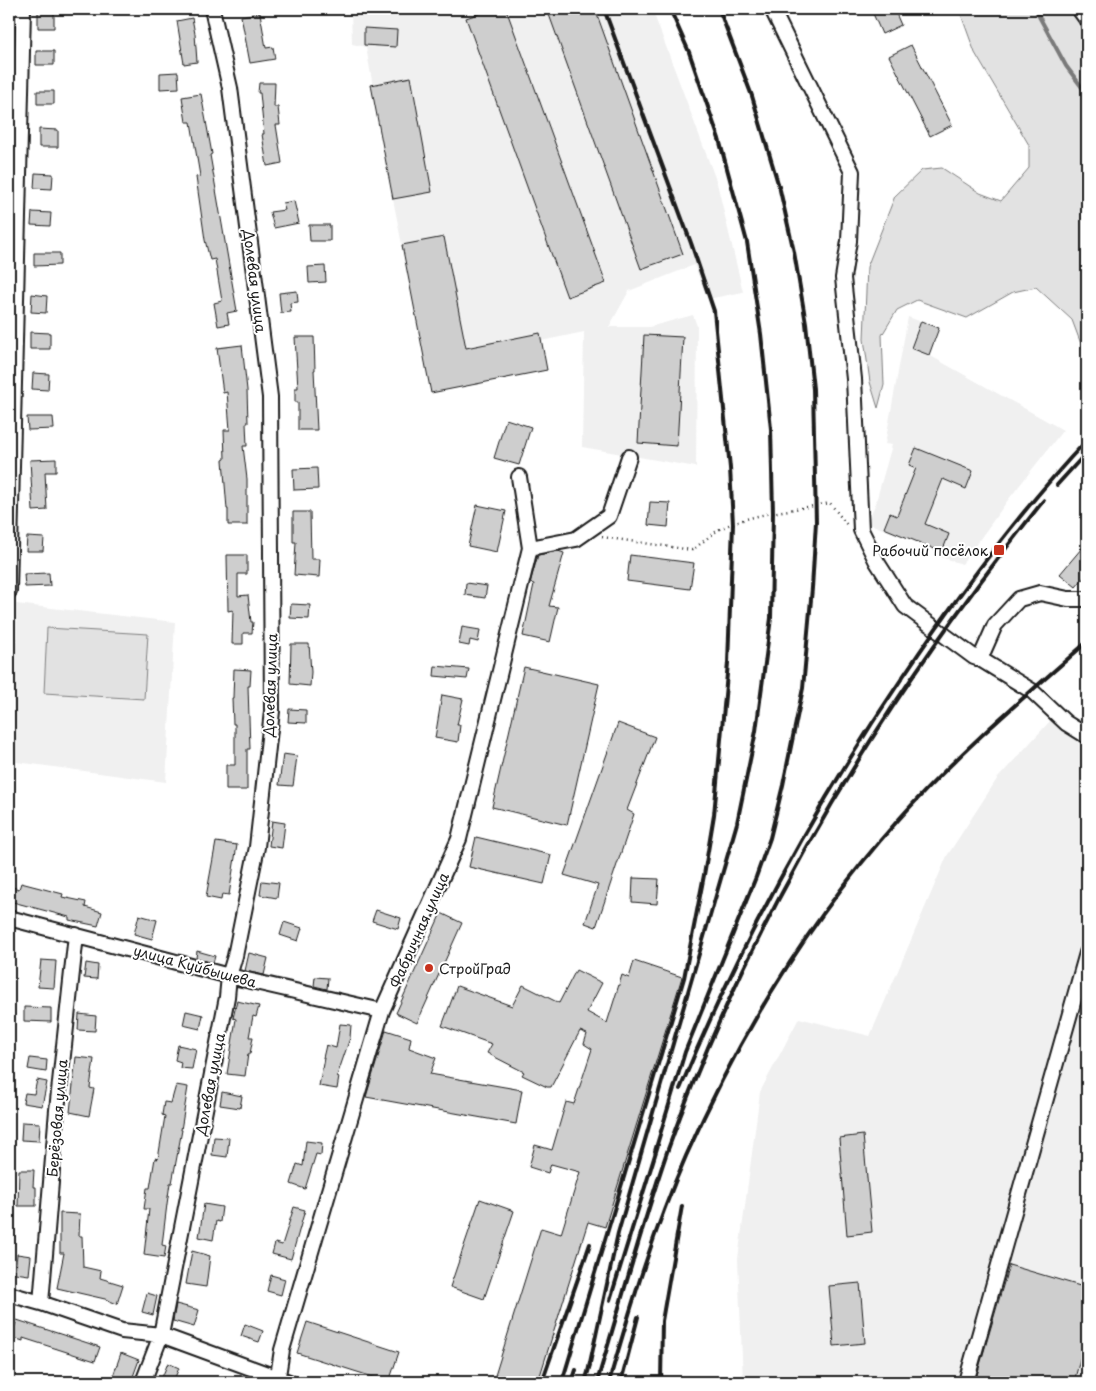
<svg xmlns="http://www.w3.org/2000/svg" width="1096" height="1391" viewBox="0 0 1096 1391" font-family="'Playpen Sans',sans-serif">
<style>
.built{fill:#f0f0f0}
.green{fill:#e2e2e2;stroke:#7f7f7f}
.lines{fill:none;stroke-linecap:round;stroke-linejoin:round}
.stream{stroke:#7a7a7a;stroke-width:4}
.building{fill:#cecece;stroke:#1c1c1c}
.minor-casing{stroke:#1c1c1c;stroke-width:18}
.path{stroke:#1c1c1c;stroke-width:2.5;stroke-dasharray:1 4;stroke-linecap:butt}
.minor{stroke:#fff;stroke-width:14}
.rail{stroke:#1c1c1c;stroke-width:4}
.poi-dot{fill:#c8321e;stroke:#fff;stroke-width:2}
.labels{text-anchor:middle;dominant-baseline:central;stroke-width:4;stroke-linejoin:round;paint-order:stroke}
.street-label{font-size:14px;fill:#1c1c1c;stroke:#fff}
.poi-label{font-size:14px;fill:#1c1c1c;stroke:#fff;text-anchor:end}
</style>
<rect width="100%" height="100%" fill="#fff"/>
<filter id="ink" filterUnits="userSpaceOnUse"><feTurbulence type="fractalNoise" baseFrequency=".02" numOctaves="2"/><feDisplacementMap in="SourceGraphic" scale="10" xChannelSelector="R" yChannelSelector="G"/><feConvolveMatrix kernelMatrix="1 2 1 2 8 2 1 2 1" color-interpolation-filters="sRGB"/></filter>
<g filter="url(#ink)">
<!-- built -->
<path class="built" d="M351,9H652L717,183L743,292L708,299L694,265L629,291L609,327H649L693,315L697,326L696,467L582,447L584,332L541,341L547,370L431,393L393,199L366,47L352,44Z
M908,317L939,328L929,355L1063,430L1008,500L962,564L941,557V551L867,523L875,505L892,445L885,444Z
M16,604L175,622L166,782L9,761V642L17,641Z
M1051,720L1087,743V1382H743L738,1259L760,1092L799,1018L870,1036L947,856L997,779Z"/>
<!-- green -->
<path class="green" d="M959,9H1087V360L1072,320L1036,287L1013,292L967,318L917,300L897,310L882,335L884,385L878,408L870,382L864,339L867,267L895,196L922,170L942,168L980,193L1001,201L1029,168V145L975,53Z
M47,628L148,634L144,699L44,693Z"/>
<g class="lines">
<!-- stream -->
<path class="stream" d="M1035,9L1066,66L1087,94"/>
</g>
<!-- building -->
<path class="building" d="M493,9H506L606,283L567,297L466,18Z
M547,9H595L683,254L641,269Z
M871,9H894L901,25L882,34Z
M38,11H54V28H38Z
M260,13L266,48L273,47L275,59L250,63L241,16Z
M192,18L195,34L197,62L184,64L177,21Z
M364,28L397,30L396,47L364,45Z
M911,45L952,125L930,136L889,56Z
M36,51H54V65H36Z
M178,72L179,88L160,89V73Z
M411,77L432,192L393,199L371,85Z
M259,83H275L274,107H278L280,125H276L282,163L267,166L262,134H264L260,93H258Z
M37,91H54V104H37Z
M201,94L212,154L210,155L237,311L227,313L229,324L218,326L214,303L222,301L215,259L210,260L205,240L196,177L200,176L191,122H186L182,97Z
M39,129L58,130V147H39Z
M35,173L53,174L52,189L34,188Z
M294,201L299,223L274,228L270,212L285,210L283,203Z
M32,212L51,213L50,226L31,225Z
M309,225H330V241H310Z
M444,237L466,348L540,333L547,370L431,393L402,245Z
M34,253H60V265L34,266Z
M325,266L326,282L309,283L308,267Z
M297,291L298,302L290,303L291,312L281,313L279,293Z
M32,294L47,296L46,313L31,312Z
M921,321L939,328L929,355L911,348Z
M30,332L50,333V349H30Z
M644,335L683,337L677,446L638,443Z
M295,337H314L315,370H314L317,430H298V402H295V388H298Z
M242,345L247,390L248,423H246L247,446H243L247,479V525H228V509H227L223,460L225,459L224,430H230L227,392L223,393L217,348Z
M33,373L49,374L48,390L32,389Z
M27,417H53L54,429L28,430Z
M506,419L531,427L519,465L494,458Z
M916,448L973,471L966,489L943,479L925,524L949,534L942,552L884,528L890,513L897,516L916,468L909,465Z
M56,459V472H45L47,510L33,511L30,460Z
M317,468L318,489L294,490L293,469Z
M650,502L670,503L668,527L648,525Z
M477,505L506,511L497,552L468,546Z
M293,512H310L311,559H320L319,577L294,575L296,542H293Z
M27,537L44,538L43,551H26Z
M1087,542V574L1076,587L1060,574Z
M558,551L564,553L549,606L558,607L550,642L523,636L534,584L530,583L538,555Z
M227,555H247V574H238V596L248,595L251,622H253L252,633H243V644H232L233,610L228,611Z
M630,555L694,563L690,589L627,581Z
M49,573L50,586L25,587L24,574Z
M466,583L487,586L485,598L465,595Z
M291,604L310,605L309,619L290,618Z
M462,627L480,630L478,642L470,640L469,646L459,644Z
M291,644H309L311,672L310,686L290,684Z
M435,666L469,669L467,679L434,676Z
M524,667L599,684L567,825L492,807Z
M234,669L251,670L250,686H248L250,749H247V790H226V765H235V724H233L232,698H233Z
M442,695L463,699L457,725H460L458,742L435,738Z
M289,709L306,710V723L288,722Z
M618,723L655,737L627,810L634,814L596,927L585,923L598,885L564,875Z
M283,754L297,756L293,786L279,785Z
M272,821L285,823L282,848L269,846Z
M476,837L551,855L544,884L469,867Z
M216,842L237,845L229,895L222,894L221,900L206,897Z
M633,878L659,879L657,904L632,902Z
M262,881L279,883L277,898L260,895Z
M21,883L63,894L62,897L86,902L85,907L102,912L98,926L69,920V917L9,901V886L19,889Z
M376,910L401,918L398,929L372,921Z
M441,913L462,923L417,1023L396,1013Z
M139,915L157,920L152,939L134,934Z
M284,922L302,928L298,941L280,935Z
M197,951L215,956L213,963L196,958Z
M249,953L268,958L264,975L245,971Z
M41,960L56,961L54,988L38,987Z
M634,961L682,977L605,1227L588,1222L538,1382H493L541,1228L561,1234L580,1172L551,1164L548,1173L529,1167L535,1145L552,1150L566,1102L574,1104L592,1049L584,1044L587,1034L580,1031L551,1087H547L522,1075L524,1072L487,1053L492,1044L442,1026L457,986L512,1006L523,985L559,1003L576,970L602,983L587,1012L607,1023L622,975L629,978Z
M86,963L98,965L97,979L84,978Z
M315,977L328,978L327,989L314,986Z
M237,1001L259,1006L256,1017L253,1016L249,1037H253L250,1054H248L245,1076L227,1074L236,1019L233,1018Z
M24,1007L51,1008V1022L24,1021Z
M186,1011L203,1015L200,1029L183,1025Z
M79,1014L96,1016L95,1031L78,1030Z
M340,1024L351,1025L350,1038L337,1076L339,1077L337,1089L319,1086L324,1058H323L326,1045L336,1048Z
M386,1030L411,1038L409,1048L436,1058L430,1074L522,1090L516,1124L366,1097Z
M178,1045L196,1049L192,1069L180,1068L181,1062L175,1060Z
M76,1057L94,1059L90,1088L94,1089L89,1116L70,1112Z
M30,1058L47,1060L46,1072L28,1069Z
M37,1080L47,1082L42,1106L23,1103L25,1093L34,1094Z
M176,1085L188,1087L181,1130H182L172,1183H170L167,1204L162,1245L166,1246L164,1258L144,1255L149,1209H144L147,1188H150L155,1158L158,1159L165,1116L162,1115L164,1102L171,1103Z
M222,1092L242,1096L240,1108L220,1105Z
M22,1122L40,1123L39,1141L21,1140Z
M863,1135L872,1232L847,1235L839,1138Z
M214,1137L229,1138L227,1157L212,1155Z
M306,1141L322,1143L321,1155L316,1154L305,1189L291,1184L297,1164L303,1166Z
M19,1170H34L33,1187H36V1206H18Z
M480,1199L514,1211L484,1299L450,1287Z
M204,1204L222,1207L220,1222L216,1221L213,1240L199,1237Z
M294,1207L305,1210L291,1259L272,1254L275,1243L282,1245Z
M60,1213L80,1214L79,1236H82L83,1267L101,1271L100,1278L123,1285L117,1304L105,1299L57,1288L64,1253H60Z
M192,1251L210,1256L206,1287L186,1284Z
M17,1254L31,1256L29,1275L15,1273Z
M1009,1265L1087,1288V1333L1074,1382H975Z
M271,1275L285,1279L281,1295L267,1291Z
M860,1283L865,1343L834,1346L829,1286Z
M147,1293L157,1296L153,1315L142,1312Z
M176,1304L199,1310L194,1327L173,1321Z
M17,1320L100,1347L95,1361L23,1338V1341L11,1337Z
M307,1322L399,1352L389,1382L297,1353Z
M245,1324L263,1331L259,1342L241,1336Z
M121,1353L139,1360L131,1382H111Z
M168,1363L179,1368L173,1382H160Z"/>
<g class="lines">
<!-- minor casing -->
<g class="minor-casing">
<path id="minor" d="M772,9L852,172L849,241L843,278L854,379L861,530L877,562L905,606L974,657L980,659L1032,691L1066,723L1087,736
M1079,9L1087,20
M530,548L576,539L609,516L629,457
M9,591L23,9
M980,659L995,625L1019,599L1040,593L1068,599H1087
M9,918L229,976L382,1011
M9,1294L41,1303L122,1331L161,1335L289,1382
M41,1303L57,1110L76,935
M143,1382L161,1335L227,997L229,976L235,956L257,847L272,711L270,397L230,88L212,9
M277,1382L282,1350L382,1011L459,839L530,548L519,477
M966,1382L1087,953"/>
</g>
<!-- path -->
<path class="path" d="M602,537L692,550C701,544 710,535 720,529C751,513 796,510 830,503L847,525"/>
<!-- minor -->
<use href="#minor" class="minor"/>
<!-- rail -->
<path class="rail" d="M1057,485L1087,452
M680,1089C740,944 816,805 904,675C959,593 1019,512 1087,440
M655,1151L685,1052L756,877L770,838L783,785L803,688L812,588L816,522L813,389L806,323L794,252L780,190L752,96L719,9
M610,1300L658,1145
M588,1372L618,1233L737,823L756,731L771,618L773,513L771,429L761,334L747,242L719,139L689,52L670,9
M542,1382L590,1244
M562,1382L684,978L704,875L714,815L728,663L733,524L730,468L714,311L691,243L604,9
M572,1382L576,1370
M585,1382L590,1365
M597,1382C620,1306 641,1228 667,1152C752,914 886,696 1044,500
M609,1382C631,1306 654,1229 686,1156C740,1034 811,917 900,818C957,754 1023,698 1087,642
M621,1382L638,1317
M661,1382L662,1321L682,1206"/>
</g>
</g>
<!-- markers -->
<g class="poi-dot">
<rect x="993" y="544" width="12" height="12" rx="2.5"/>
<circle cx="429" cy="968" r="5"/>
</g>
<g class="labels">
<!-- street labels -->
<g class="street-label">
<text transform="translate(255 281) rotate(83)">Долевая улица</text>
<text transform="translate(270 685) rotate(-88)">Долевая улица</text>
<text transform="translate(419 930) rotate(-66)">Фабричная улица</text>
<text transform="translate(195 966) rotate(15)">улица Куйбышева</text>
<text transform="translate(210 1084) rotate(-79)">Долевая улица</text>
<text transform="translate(57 1118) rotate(-85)">Берёзовая улица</text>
</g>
<!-- poi labels -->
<g class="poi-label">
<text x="988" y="550">Рабочий посёлок</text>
<text x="439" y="968" text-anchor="start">СтройГрад</text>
</g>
</g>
<!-- margin -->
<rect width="1096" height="1391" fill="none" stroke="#fff" stroke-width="30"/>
<rect x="15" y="15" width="1066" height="1361" fill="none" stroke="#1c1c1c" stroke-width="2" filter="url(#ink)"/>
</svg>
